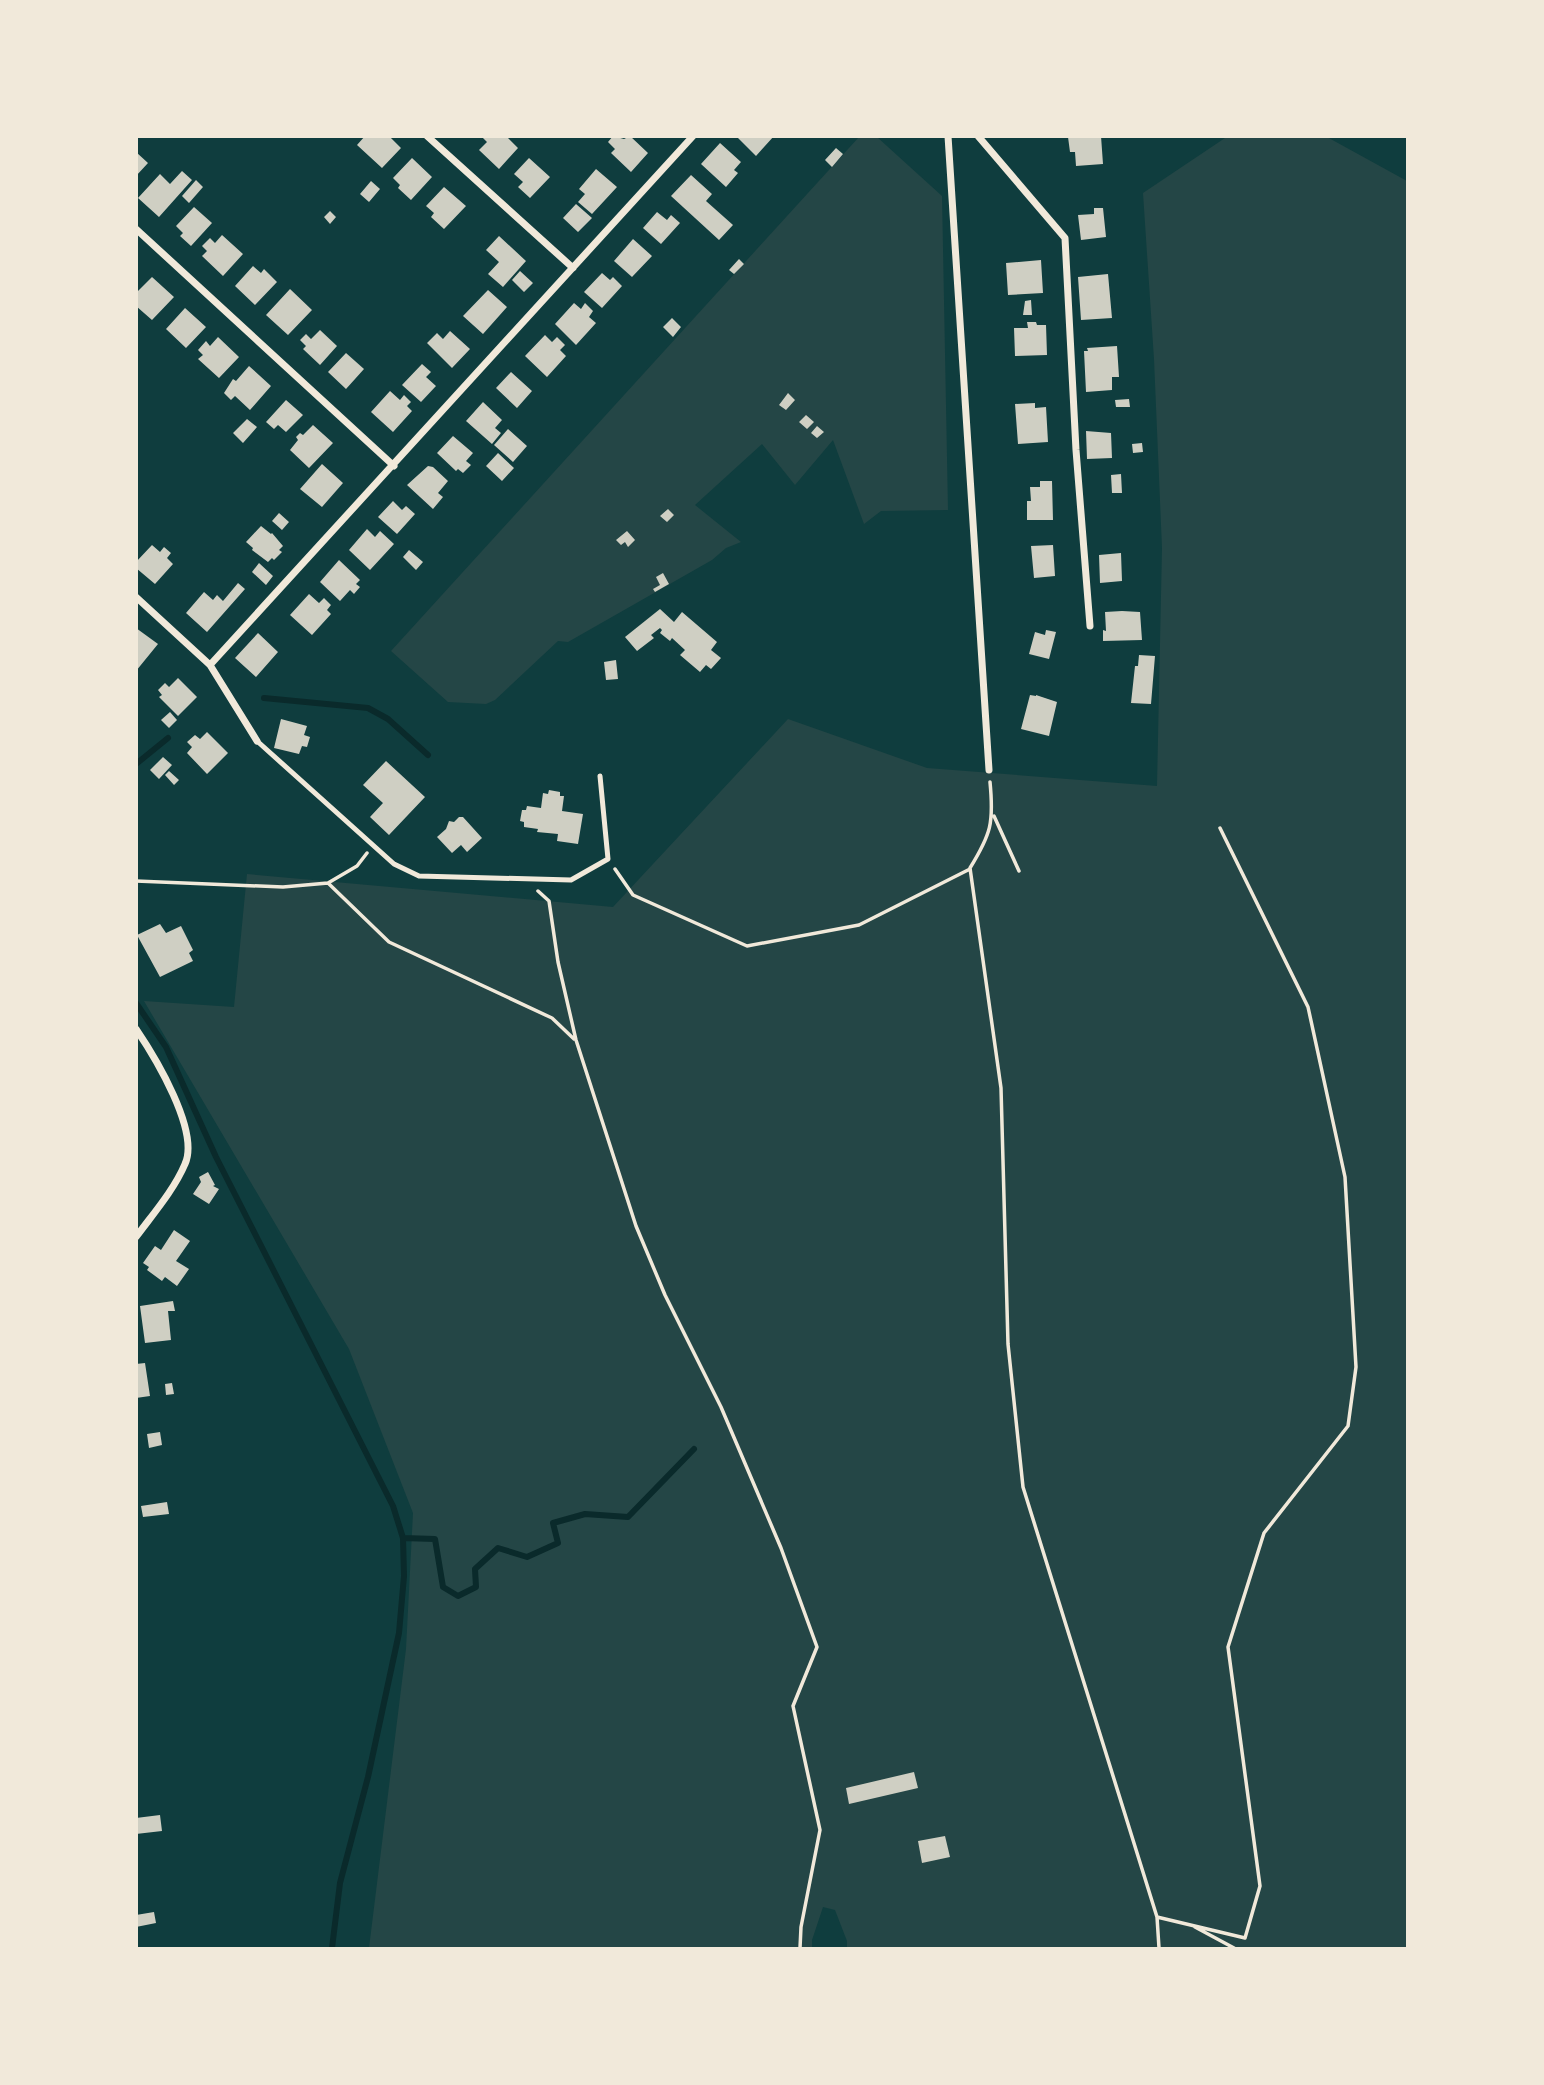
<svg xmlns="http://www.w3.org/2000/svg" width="1544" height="2085" viewBox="0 0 1544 2085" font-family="Roboto,sans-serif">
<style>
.green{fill:#244646}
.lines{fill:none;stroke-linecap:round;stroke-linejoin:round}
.stream{stroke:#0a2a2b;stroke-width:6}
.building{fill:#cfcfc3}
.path{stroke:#f1e9da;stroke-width:3.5}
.service{stroke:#f1e9da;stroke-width:5}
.minor{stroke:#f1e9da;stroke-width:7}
</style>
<rect width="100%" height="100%" fill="#0f3d3e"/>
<!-- green -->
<path class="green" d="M1228,136L1327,137L1407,181V1948H847V1941L835,1910L823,1907L812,1940V1948H369L406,1649L413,1513L349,1349L144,1001L234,1007L247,874L613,907L788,719L927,768L1157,786L1162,548L1154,359L1143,193Z
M859,137H877L942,196L948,510L881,511L864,524L833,440L795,485L762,444L695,505L741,542L726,548L712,560L568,642L558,641L495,700L486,704L448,702L391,651Z"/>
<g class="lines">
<!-- stream -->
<path class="stream" d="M264,698L368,708L388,719L428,755
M136,764L168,738
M136,1003L166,1047L216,1157L393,1506L403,1538L404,1576L399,1633L368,1777L340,1883L332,1948
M403,1538L435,1539L443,1587L458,1596L476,1587L475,1569L498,1548L527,1557L558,1543L553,1523L585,1514L628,1517L694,1449"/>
</g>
<!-- building -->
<path class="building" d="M365,136H389L401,148L382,168L357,145Z
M481,136H506L518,148L499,169L479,150L487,142Z
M613,136L624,139L630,136L648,153L631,172L611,153L615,149L608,142Z
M736,136H774L756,156Z
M1101,136L1103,164L1076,166L1075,152H1070L1068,137Z
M720,143L741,162L734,170L738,173L726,187L701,164Z
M836,148L843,154L832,167L825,160Z
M136,152L148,163L136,176Z
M412,158L432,177L411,200L398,188L400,185L393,178Z
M529,158L550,177L530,198L518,187L523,182L514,174Z
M596,169L617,187L592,214L578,202L585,194L579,189Z
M182,171L192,180L159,217L138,198L160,174L170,184Z
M691,175L712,194L706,201L733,225L719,240L671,196Z
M196,180L203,187L189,203L182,196Z
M371,181L380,189L369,202L360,194Z
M444,187L466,206L444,229L431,217L434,213L426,206Z
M576,204L592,218L578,232L563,218Z
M194,207L212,223L191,246L180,236L183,233L176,226Z
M1094,208H1103L1106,237L1081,240L1078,215L1094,214Z
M330,211L336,217L330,224L324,217Z
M657,212L667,220L671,215L680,223L661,244L643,228Z
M222,235L243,254L223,276L202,256L207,251L202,246L210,238L215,243Z
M499,236L526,261L503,287L488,274L499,262L486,250Z
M633,239L652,256L632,277L614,261Z
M739,259L744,264L734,274L729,270Z
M1041,260L1043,293L1008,295L1006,263Z
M253,266L261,273L264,269L277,282L255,305L235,286Z
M520,271L533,283L524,292L512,280Z
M602,273L610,280L613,277L622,286L602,308L584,292Z
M1108,274L1112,318L1081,320L1078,277Z
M152,277L174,297L152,320L136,306V293Z
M290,289L312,310L288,335L266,315Z
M488,290L507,307L483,334L463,316Z
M1031,300L1032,315H1023L1025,301Z
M574,303L581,309L585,303L593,311L589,317L596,323L576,345L555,324Z
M185,308L206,327L186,348L166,329Z
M672,318L681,327L673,337L663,327Z
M1027,322H1036L1037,325H1046L1047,355L1015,356L1014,328H1028Z
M320,330L337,346L320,365L303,349L306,346L300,340L306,334L311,339Z
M450,331L470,349L452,368L427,343L437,333L443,339Z
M545,335L552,342L557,337L565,345L560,350L566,356L547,377L525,356Z
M218,337L239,357L219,378L198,359L203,355L198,350L206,341L210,346Z
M1117,346L1119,377H1112V390L1086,392L1084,351H1088L1087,348Z
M346,353L364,369L346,389L328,372Z
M422,364L431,372L426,377L436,386L421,402L402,385Z
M249,366L271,386L250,410L235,396L231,400L224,393L233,379L236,381Z
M511,372L532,391L517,408L496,388Z
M390,391L400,400L404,395L411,402L407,406L412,411L393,432L371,412Z
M788,393L795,400L786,410L779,405Z
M1129,399L1130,407H1116L1115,400Z
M286,400L303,415L286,432L278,425L274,429L266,422Z
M483,402L502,420L495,428L501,433L492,444L466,421Z
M1035,403V408L1046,407L1048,442L1018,444L1015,404Z
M806,415L814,422L807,429L799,422Z
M247,419L257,427L243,443L233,433Z
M313,425L333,443L309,468L290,450L298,440L296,437L300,433L303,435Z
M817,426L824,432L817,438L811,433Z
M508,429L527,446L513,462L494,445Z
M1086,431L1111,433L1112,458L1087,459Z
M453,436L473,453L466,461L471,465L463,473L458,469L456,471L437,453Z
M1142,443L1143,452L1133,453L1132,444Z
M498,453L514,468L502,481L486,466Z
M322,464L343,483L322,507L300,489Z
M428,466L433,467L448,481L438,493L443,497L433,509L407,485Z
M1121,474L1122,493H1112L1111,475Z
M1040,481H1052L1053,520H1027V501H1031L1030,487H1040Z
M393,501L402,510L406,506L415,514L397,534L378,517Z
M668,509L674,515L667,522L660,516Z
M279,513L289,522L282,530L272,521Z
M261,526L271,534L272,533L283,546L279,550L282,552L274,560L272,558L268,562L252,550L253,548L246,542Z
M367,529L375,537L380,531L394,544L370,570L349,550Z
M627,531L635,540L628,547L625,542L621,545L616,540Z
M152,545L160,552L164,547L171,553L167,558L173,564L155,584L136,568V562Z
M1053,545L1055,576L1034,578L1031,546Z
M409,550L423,562L416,570L403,557Z
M1121,553L1122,581L1100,583L1099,555Z
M339,560L360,580L356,584L360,587L354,594L350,590L340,601L320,582Z
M259,563L273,576L266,585L252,572Z
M663,573L669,584L655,592L653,589L660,585L656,577Z
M238,583L245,589L207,632L186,613L204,592L213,600L217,595L223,601Z
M309,594L319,603L324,598L331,605L327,610L331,614L312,635L290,615Z
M660,609L674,622L682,612L717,642L711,650L721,658L711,669L706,665L700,672L680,655L685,650L672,638L670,641L660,633L662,630L660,628L651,635L654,638L637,651L625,637Z
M1122,611L1140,612L1142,640L1103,641V630L1106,631L1105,612Z
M136,628L158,644L136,671Z
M1046,630L1056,632L1049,659L1029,654L1035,632L1045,635Z
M258,633L278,652L256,677L235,658Z
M1139,655L1155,656L1151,704L1131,703L1135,666H1138Z
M616,660L618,679L606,680L604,662Z
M178,678L197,697L178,716L159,697L162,695L158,690L165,683L169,687Z
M1030,695L1036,696V695L1057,702L1049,736L1021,729Z
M170,712L177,720L169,728L161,720Z
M281,719L307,726L304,735L310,737L307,747L302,746L299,754L274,748Z
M207,732L228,753L207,774L187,753L192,747L187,742L195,735L200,739Z
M163,757L172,765L159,779L150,770Z
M386,761L425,797L389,835L370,817L383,803L363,785Z
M169,771L179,780L174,785L165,775Z
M549,790L560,792V796H564L562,811L583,814L578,844L557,841L558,834L537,832L538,829L524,827V822L520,821L522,810H526L527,806L541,808L543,793L548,794Z
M459,817H463L482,838L467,852L461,845L452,853L437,837L446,829L449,821L454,822Z
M160,924L166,933L181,926L193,950L189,953L193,961L160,977L137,935Z
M208,1172L215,1185L213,1186L219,1189L209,1204L193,1194L201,1182L199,1177Z
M174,1230L190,1241L176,1261L189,1269L177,1286L165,1277L162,1281L147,1270L149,1267L143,1263L155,1246L161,1250Z
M173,1301L175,1311H168L171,1340L145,1343L140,1306Z
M145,1363L150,1396L136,1398V1364Z
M172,1383L174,1394L166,1395L165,1384Z
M160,1432L162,1445L149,1448L147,1434Z
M167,1502L169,1514L143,1517L141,1506Z
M914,1772L918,1788L849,1804L846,1788Z
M160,1815L162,1831L136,1834V1818Z
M945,1836L950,1857L922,1863L918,1841Z
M154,1912L156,1923L136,1927V1915Z"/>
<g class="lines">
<!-- path -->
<path class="path" d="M990,782C994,823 991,834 970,868L1001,1088L1008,1344L1023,1487L1157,1917L1159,1948
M994,816L1019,871
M615,869L633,895L747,946L859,925L970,869
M136,881L283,887L328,883L357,866L367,853
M328,883L389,942L552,1018L574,1039
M538,891L549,901L558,962L576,1040L636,1226L665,1295L721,1407L781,1548L817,1647L793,1706L820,1830L801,1927L800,1948
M1157,1917L1245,1938L1260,1886L1228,1647L1264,1533L1348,1426L1356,1367L1345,1177L1308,1007L1220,828
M1195,1927L1234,1948"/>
<!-- service -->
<path class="service" d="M257,741L394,864L419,876L571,880L608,859L600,776"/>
<!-- minor -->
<path class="minor" d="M427,136L573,268
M948,136L989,770
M978,136L1065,238L1076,450L1090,626
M136,229L394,466
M136,597L210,665L257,741
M210,665L693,136
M136,1029C155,1057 200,1131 185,1164C174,1190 153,1214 136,1237"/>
</g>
<!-- border -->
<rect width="1544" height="2085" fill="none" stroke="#f1e9da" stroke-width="276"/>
</svg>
